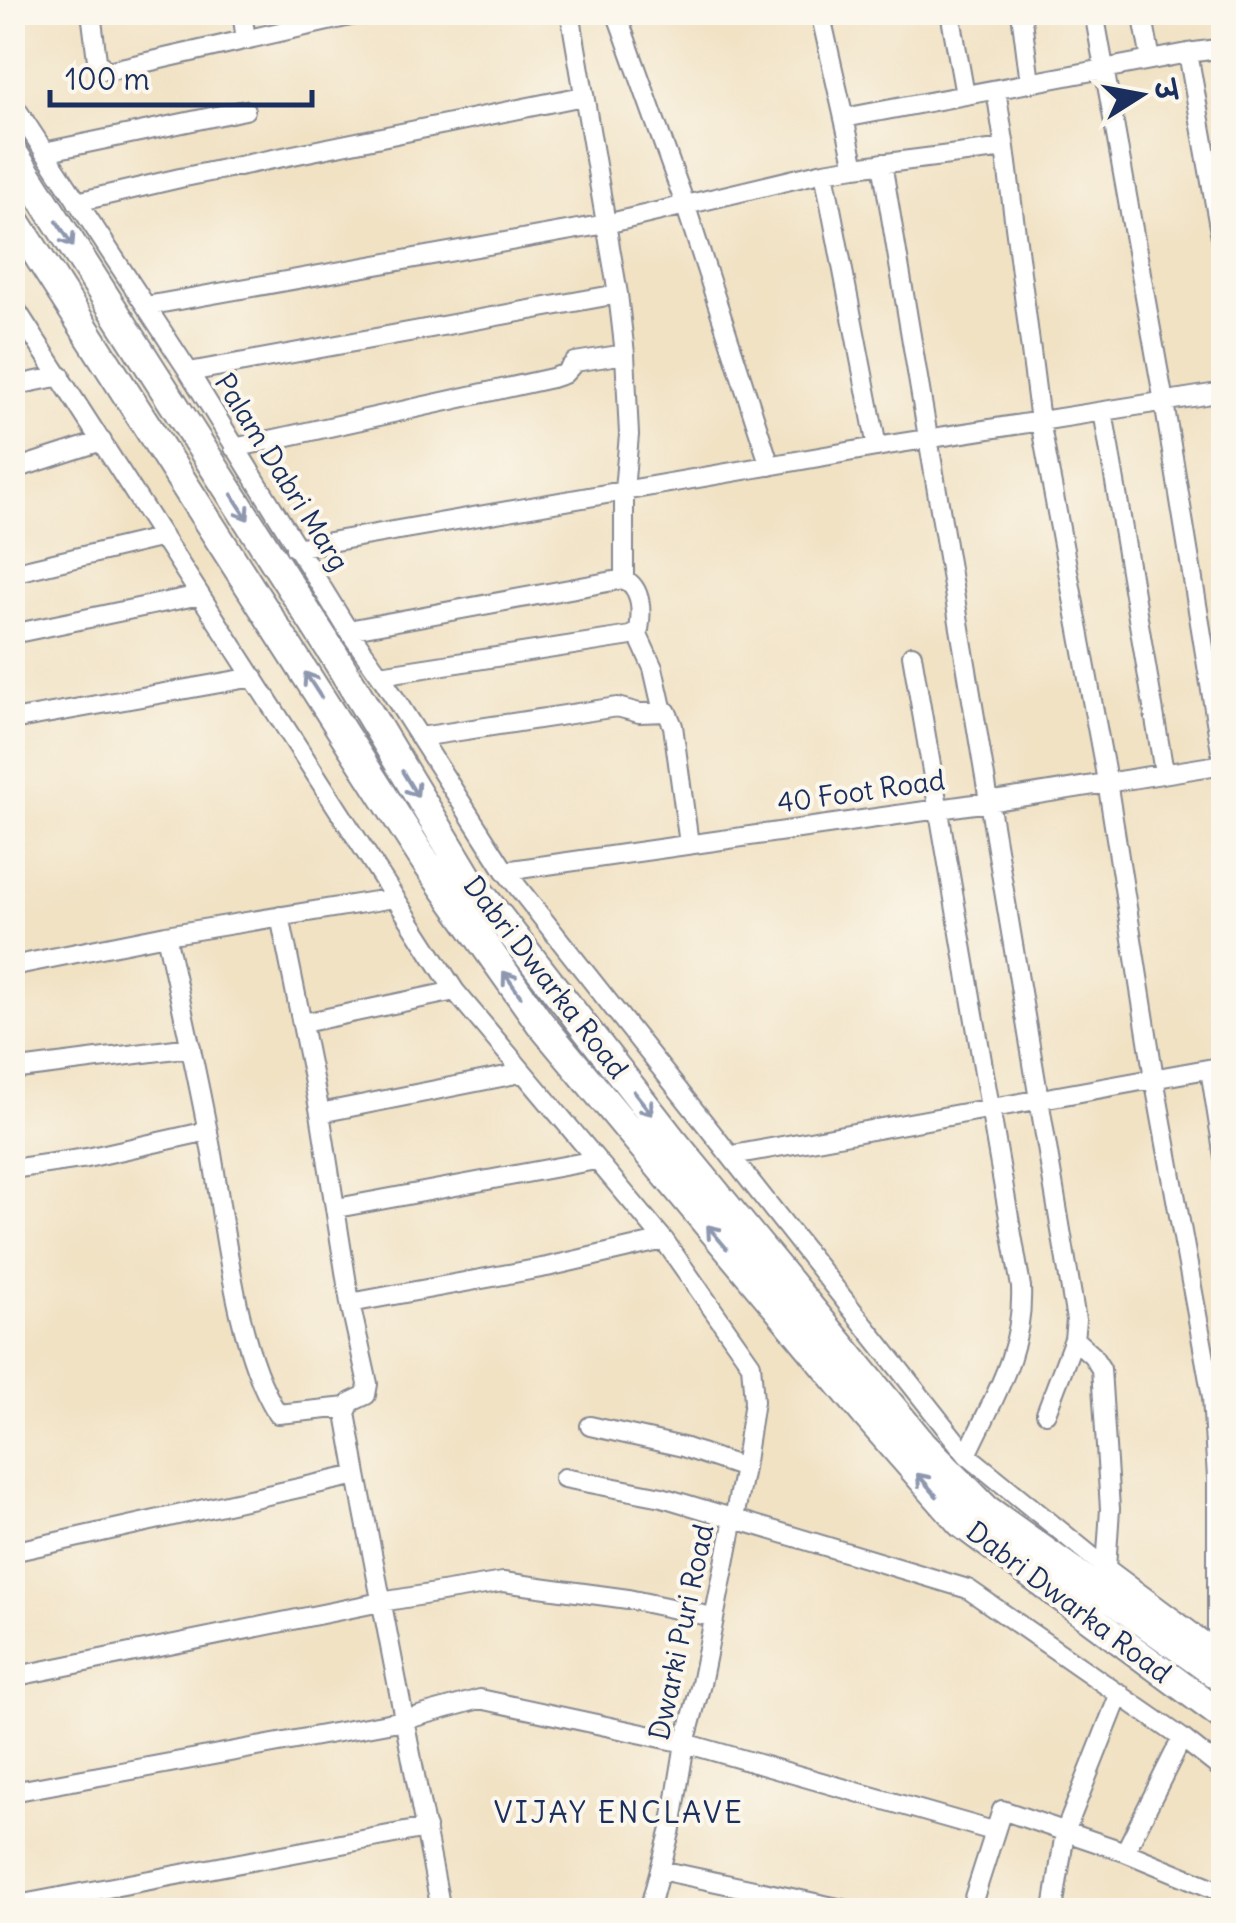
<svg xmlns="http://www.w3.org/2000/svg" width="1236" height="1923" viewBox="0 0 1236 1923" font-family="Delius,'Playpen Sans Deva',sans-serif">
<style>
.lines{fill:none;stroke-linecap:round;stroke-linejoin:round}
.minor-casing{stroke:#868891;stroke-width:22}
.primary-casing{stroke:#868891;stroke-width:32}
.minor{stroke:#fff;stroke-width:18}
.primary{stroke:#fff;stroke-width:28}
.oneway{stroke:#8d97ae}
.labels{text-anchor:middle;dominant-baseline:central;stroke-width:8;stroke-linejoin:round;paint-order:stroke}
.street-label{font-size:28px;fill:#1b2f5e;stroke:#fbf7ec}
.neighbourhood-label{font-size:30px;letter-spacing:2.5px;fill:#1b2f5e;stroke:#fbf7ec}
</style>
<rect width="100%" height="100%" fill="#fbf7ec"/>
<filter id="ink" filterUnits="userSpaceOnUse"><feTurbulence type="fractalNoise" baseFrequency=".01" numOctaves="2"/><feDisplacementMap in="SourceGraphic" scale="20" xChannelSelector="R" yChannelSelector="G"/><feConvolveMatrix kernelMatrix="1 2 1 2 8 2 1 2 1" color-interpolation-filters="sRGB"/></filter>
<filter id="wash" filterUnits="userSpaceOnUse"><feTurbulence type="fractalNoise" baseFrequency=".0048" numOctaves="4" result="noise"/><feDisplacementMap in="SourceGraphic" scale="40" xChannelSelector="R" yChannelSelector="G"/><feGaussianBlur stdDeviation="2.25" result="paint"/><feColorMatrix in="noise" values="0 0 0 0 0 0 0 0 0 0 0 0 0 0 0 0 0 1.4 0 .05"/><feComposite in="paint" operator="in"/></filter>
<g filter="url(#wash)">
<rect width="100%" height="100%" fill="#f1e2c4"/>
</g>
<g filter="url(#ink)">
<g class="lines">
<!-- minor casing -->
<g class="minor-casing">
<path id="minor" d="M91,12L97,60L104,70H112L368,12
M242,12L246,40
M570,12L618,294L625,354L629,435L624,490V579
M616,12L686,207L770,466
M820,12L855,167L1005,148L1040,421L1107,781L1154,1078L1212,1397L1217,1478V1651
M950,12L965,95
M1021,12L1030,83
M1094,12L1164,402L1224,770
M1142,12L1151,60
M1224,48L1188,53L1224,255
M996,90L1005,148
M12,102L189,372L348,630L380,675L505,871L967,1455L1106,1568L1224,1656
M844,118L1188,53
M44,152L245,110
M882,163L1076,1320L1074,1339L1046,1413
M855,167L824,172L877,447
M77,202L180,178L583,96
M12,303L455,991L664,1240L751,1364L754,1401L744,1468L701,1684L685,1743L671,1829L649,1910
M146,306L606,224L824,172
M189,372L618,294
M12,386L61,376
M1103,411L1164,772
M234,448L552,378L564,374L575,362L625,354
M12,470L102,441
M295,548L888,445L1224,392
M12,573L163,537
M348,630L624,579C642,588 642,612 639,630L631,636L380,675
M637,633L653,668L663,712
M12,634L200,595
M912,655L1021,1287C1024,1352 993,1398 967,1455
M12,720L254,677
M420,737L617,707L639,713L667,712L673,726L689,844
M505,871L988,802L1224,764
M280,916L320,1113L350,1303L368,1384L366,1395L351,1402L346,1413L357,1475
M166,935L394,898
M12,966L166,935C182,1008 199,1081 212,1154C225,1229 237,1352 278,1414L347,1407
M303,1023L455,991
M1210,1069L1224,1157
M12,1070L191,1047
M320,1113L521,1073
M733,1155L1224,1066
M12,1169L87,1158L208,1131
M337,1208L596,1160
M350,1303L547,1267L664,1240
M1074,1339L1092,1355L1101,1369L1110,1509L1106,1568
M590,1426L683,1447L744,1468
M564,1478L662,1497L968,1589L1182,1738
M12,1552L357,1475L441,1910
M12,1677L381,1602L503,1582L628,1599L713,1617
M12,1792L404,1720L480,1699L685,1743L993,1831
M1125,1852L1224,1893
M660,1870L848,1910
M12,1906L426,1828
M970,1910L1002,1810L1125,1852L1182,1738L1224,1771
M1053,1910L1065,1832L1120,1693"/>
</g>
<!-- primary casing -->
<g class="primary-casing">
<path id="primary" d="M12,151L334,655L467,876L673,1141L922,1444L986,1509L1224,1680
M12,215L425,861L540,1023L868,1417L961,1523L1224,1717"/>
</g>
<!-- minor -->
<use href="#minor" class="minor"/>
<!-- primary -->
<use href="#primary" class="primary"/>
</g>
<!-- one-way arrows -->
<defs><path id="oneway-shaft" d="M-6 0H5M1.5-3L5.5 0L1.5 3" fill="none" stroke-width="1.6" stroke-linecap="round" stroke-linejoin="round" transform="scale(2.5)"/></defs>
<g class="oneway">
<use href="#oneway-shaft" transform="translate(65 234) rotate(57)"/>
<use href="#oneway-shaft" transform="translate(240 507) rotate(57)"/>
<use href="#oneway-shaft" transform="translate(313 685) rotate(-123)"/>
<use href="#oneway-shaft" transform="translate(410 784) rotate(59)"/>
<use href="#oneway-shaft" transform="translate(512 984) rotate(-125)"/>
<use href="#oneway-shaft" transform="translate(643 1103) rotate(52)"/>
<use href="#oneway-shaft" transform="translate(717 1237) rotate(-130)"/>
<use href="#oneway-shaft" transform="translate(927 1485) rotate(-131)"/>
</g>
</g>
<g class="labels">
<!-- street labels -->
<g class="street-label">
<text transform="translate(282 472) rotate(58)">Palam Dabri Marg</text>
<text transform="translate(861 791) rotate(-8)">40 Foot Road</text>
<text transform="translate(546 977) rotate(52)">Dabri Dwarka Road</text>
<text transform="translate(1069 1602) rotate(37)">Dabri Dwarka Road</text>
<text transform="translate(681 1632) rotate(-78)">Dwarki Puri Road</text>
</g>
<!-- neighbourhood labels -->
<g class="neighbourhood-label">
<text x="619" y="1812">VIJAY ENCLAVE</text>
</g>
</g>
<!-- margin -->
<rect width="1236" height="1923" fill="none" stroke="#fbf7ec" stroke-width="50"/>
<!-- north arrow -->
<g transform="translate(1141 95) rotate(79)" stroke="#fbf7ec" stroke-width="8" paint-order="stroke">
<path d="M0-8L18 38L0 25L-18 38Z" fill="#1b2f5e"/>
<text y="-15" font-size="28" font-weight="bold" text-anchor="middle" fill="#1b2f5e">उ</text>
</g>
<!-- scale -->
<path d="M50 90v15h262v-15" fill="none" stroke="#1b2f5e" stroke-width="5"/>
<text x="65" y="90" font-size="30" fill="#1b2f5e" stroke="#fbf7ec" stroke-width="8" paint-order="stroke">100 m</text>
</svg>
